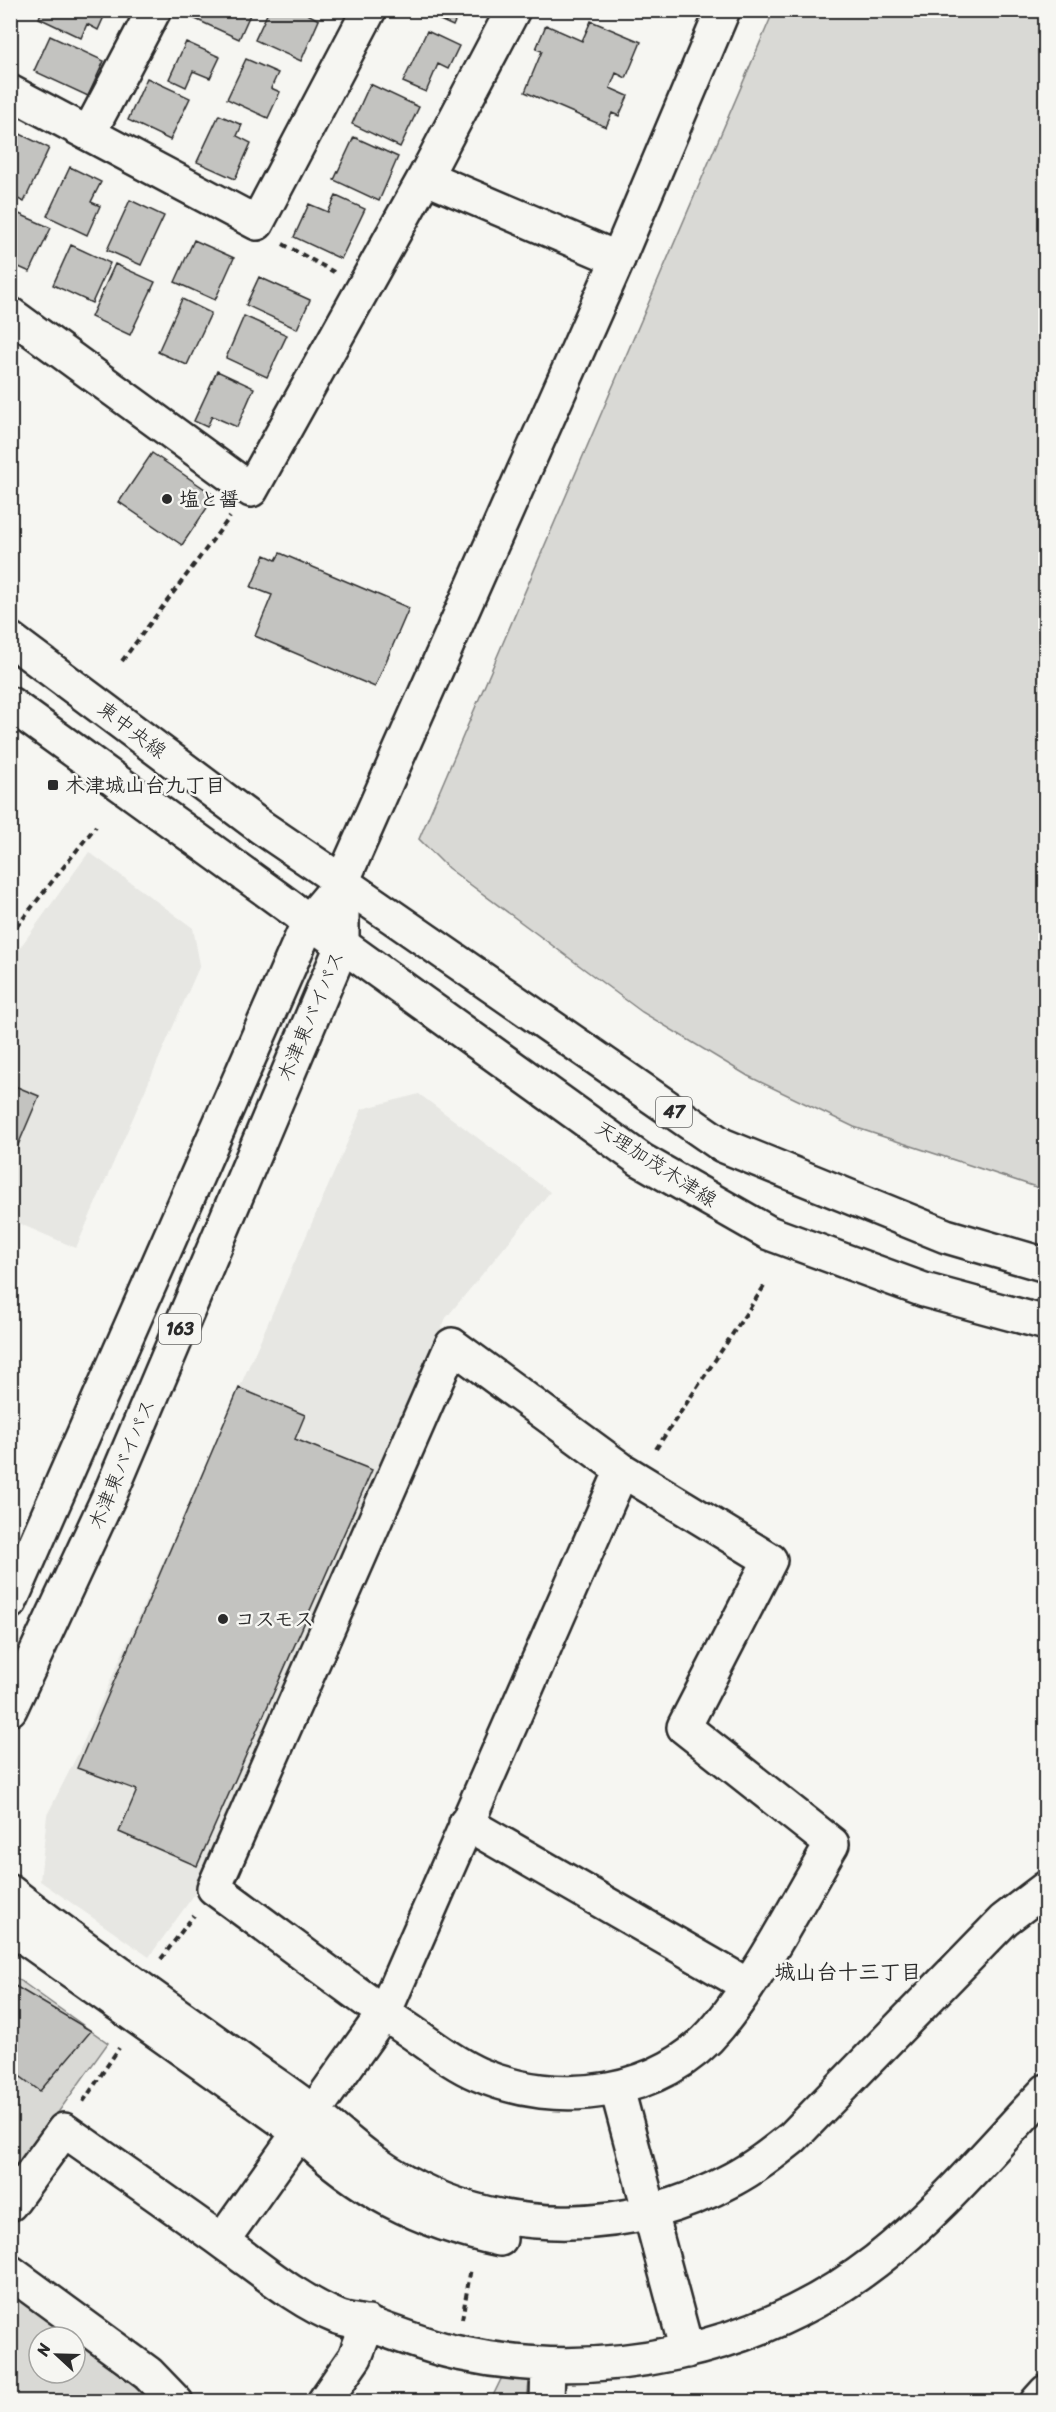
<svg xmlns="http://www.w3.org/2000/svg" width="1056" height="2412" viewBox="0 0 1056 2412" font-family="Sriracha,'Klee One',sans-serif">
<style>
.built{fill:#e7e7e3}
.green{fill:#d9d9d5;stroke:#828280;stroke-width:1.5}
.building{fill:#c3c3c0;stroke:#2b2b2b;stroke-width:1.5}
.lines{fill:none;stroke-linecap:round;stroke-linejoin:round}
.minor-casing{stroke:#2b2b2b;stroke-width:38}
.tertiary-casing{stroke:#2b2b2b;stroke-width:38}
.primary-casing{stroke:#2b2b2b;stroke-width:38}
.trunk-casing{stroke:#2b2b2b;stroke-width:38}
.path{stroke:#2b2b2b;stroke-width:4;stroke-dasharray:6 4.5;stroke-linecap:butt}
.minor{stroke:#f6f6f2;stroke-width:33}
.tertiary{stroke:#f6f6f2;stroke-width:33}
.primary{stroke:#f6f6f2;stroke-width:33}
.trunk{stroke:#f6f6f2;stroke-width:33}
.poi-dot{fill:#2b2b2b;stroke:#f6f6f2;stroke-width:2}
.labels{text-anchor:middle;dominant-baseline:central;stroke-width:5;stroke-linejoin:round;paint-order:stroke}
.shield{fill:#f6f6f2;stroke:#686867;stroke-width:1.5}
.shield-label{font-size:18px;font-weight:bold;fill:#2b2b2b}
.poi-label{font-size:20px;font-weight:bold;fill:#2b2b2b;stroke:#f6f6f2;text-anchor:start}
.street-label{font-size:20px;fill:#2b2b2b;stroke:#f6f6f2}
.neighbourhood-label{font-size:21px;font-weight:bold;fill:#2b2b2b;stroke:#f6f6f2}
</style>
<rect width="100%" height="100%" fill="#f6f6f2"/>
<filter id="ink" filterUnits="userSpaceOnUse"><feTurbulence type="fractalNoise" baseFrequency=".0167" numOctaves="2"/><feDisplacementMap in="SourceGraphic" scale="12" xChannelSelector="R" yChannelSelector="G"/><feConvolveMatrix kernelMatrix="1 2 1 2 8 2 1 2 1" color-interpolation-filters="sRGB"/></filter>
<g filter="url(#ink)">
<!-- built -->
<path class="built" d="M89,852L193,928L200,965L76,1248L11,1220V960Z
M419,1094L550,1192L446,1318L194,1895L149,1957L40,1881L47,1815L80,1750L362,1109Z"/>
<!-- green -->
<path class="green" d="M774,10L1045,11V1190L854,1127L748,1076L642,1012L448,868L419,839Z
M11,1974L108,2043L11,2178Z
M10,2292L71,2337H39V2373H75V2340L154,2401H11Z
M505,2371L530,2373L527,2401L490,2402Z"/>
<!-- building -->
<path class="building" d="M42,10H102L106,12L98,30L87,24L81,38L39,18Z
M194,10H252L239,39L191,17Z
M269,10H300L319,20L301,61L255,40Z
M418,10H460L453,26Z
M591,21L641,42L626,78L616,73L610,88L628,96L619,116L612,113L606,127L525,92L542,51L536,49L546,25L582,41Z
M427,31L459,46L448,69L438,64L426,92L403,82Z
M50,36L104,61L88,96L34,71Z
M186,42L220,57L210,78L193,71L186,87L169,79Z
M246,59L278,73L271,88L280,92L268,118L227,99Z
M147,78L190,98L170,140L128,120Z
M370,84L419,107L400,147L352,124Z
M219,115L242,125L237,136L251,143L235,179L197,162Z
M16,132L49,148L24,202L10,195V143Z
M354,137L398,157L379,201L334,180Z
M70,167L101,182L91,202L100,206L87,235L47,216Z
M336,196L365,209L341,259L294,237L309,204L328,212Z
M130,200L164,216L141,265L107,250Z
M10,210L51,228L30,272L10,263Z
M194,240L234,258L215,300L175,282Z
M71,245L110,263L92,303L53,285Z
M115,264L155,282L130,335L91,317Z
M259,277L310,300L297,329L246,305Z
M182,299L211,313L187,365L158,352Z
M244,316L287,335L267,377L226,358Z
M217,371L254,388L237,427L212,416L207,427L194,421Z
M152,453L215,496L182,545L119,502Z
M280,553L409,608L375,687L255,636L272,595L251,587L265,555L276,560Z
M10,1084L39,1096L10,1164Z
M239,1388L305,1415L295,1439L372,1470L197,1866L119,1832L137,1790L77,1768Z
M10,1983L91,2031L40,2091L10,2069Z"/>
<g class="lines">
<!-- minor casing -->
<g class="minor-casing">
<path id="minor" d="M10,92L257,223L369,10
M89,133L154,10
M425,177L618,259
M10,314L251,490L425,177L513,10
M452,1345L622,1470L770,1560L684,1727L832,1844C797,1903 762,1973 719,2026C663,2096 557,2109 478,2074C450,2062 426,2041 401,2025C338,1981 276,1933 214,1888Z
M466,1823L747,1985
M10,1892C89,1954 172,2010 253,2069C274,2084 296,2098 315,2114C345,2139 372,2164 406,2182C506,2238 633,2234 733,2179C754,2168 773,2153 792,2138L1004,1920L1046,1888
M10,1927L300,2133C359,2190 419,2222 500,2239
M617,2089L687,2351
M10,2204L64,2130C118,2168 173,2206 227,2245C262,2270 298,2301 338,2317C348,2321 360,2321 371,2325C400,2335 428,2347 458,2353C603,2384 758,2352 876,2261C939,2212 991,2149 1046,2091
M222,2241L384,2013L622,1470
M10,2272L148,2373L176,2402
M324,2402L355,2357L368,2323
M547,2402L548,2365
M1037,2402L1046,2392"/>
</g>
<!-- tertiary casing -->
<g class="tertiary-casing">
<path id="tertiary" d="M342,882L618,259L723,10"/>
</g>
<!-- primary casing -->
<g class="primary-casing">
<path id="primary" d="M342,882L722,1145L946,1236L1046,1265
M309,921L641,1160L769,1233L924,1290L1046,1323"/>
</g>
<!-- trunk casing -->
<g class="trunk-casing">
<path id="trunk" d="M10,639L261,827L342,882
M10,704L309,921
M10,1602L309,921L342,882
M10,1709L111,1492L342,946V882"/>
</g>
<!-- path -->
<path class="path" d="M283,244L334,272
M122,661L230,517
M10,935L96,826
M656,1449L765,1285
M161,1959L194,1915
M83,2102L119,2048
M462,2319L471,2268"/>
<!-- minor -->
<use href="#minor" class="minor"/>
<!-- tertiary -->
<use href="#tertiary" class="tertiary"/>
<!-- primary -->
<use href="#primary" class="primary"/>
<!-- trunk -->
<use href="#trunk" class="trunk"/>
</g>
</g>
<!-- markers -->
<g class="poi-dot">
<circle cx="167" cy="499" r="6"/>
<rect x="47" y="779" width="12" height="12" rx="3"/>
<circle cx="223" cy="1619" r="6"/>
</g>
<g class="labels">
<!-- shield labels -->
<g class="shield">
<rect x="656" y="1097" width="36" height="30" rx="4.5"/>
<rect x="159" y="1314" width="42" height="30" rx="4.5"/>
</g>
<g class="shield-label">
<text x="674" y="1112">47</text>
<text x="180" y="1329">163</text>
</g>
<!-- poi labels -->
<g class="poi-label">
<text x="179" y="499">塩と醤</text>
<text x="65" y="785">木津城山台九丁目</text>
<text x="235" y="1619">コスモス</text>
</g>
<!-- street labels -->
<g class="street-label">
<text transform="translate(132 730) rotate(37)">東中央線</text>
<text transform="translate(311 1016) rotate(-67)">木津東バイパス</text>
<text transform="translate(656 1164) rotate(33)">天理加茂木津線</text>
<text transform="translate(122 1464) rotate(-67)">木津東バイパス</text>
</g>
<!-- neighbourhood labels -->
<g class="neighbourhood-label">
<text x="848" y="1972">城山台十三丁目</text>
</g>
</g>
<!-- margin -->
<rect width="1056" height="2412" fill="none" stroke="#f6f6f2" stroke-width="36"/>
<rect x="18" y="18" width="1020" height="2376" fill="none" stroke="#2b2b2b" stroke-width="2" filter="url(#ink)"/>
<!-- north arrow -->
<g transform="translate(57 2355) rotate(292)"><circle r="28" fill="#f6f6f2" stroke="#a5a5a2" stroke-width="1.5"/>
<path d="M0-4.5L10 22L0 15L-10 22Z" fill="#2b2b2b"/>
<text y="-9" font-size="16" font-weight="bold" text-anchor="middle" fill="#2b2b2b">N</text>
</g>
</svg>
